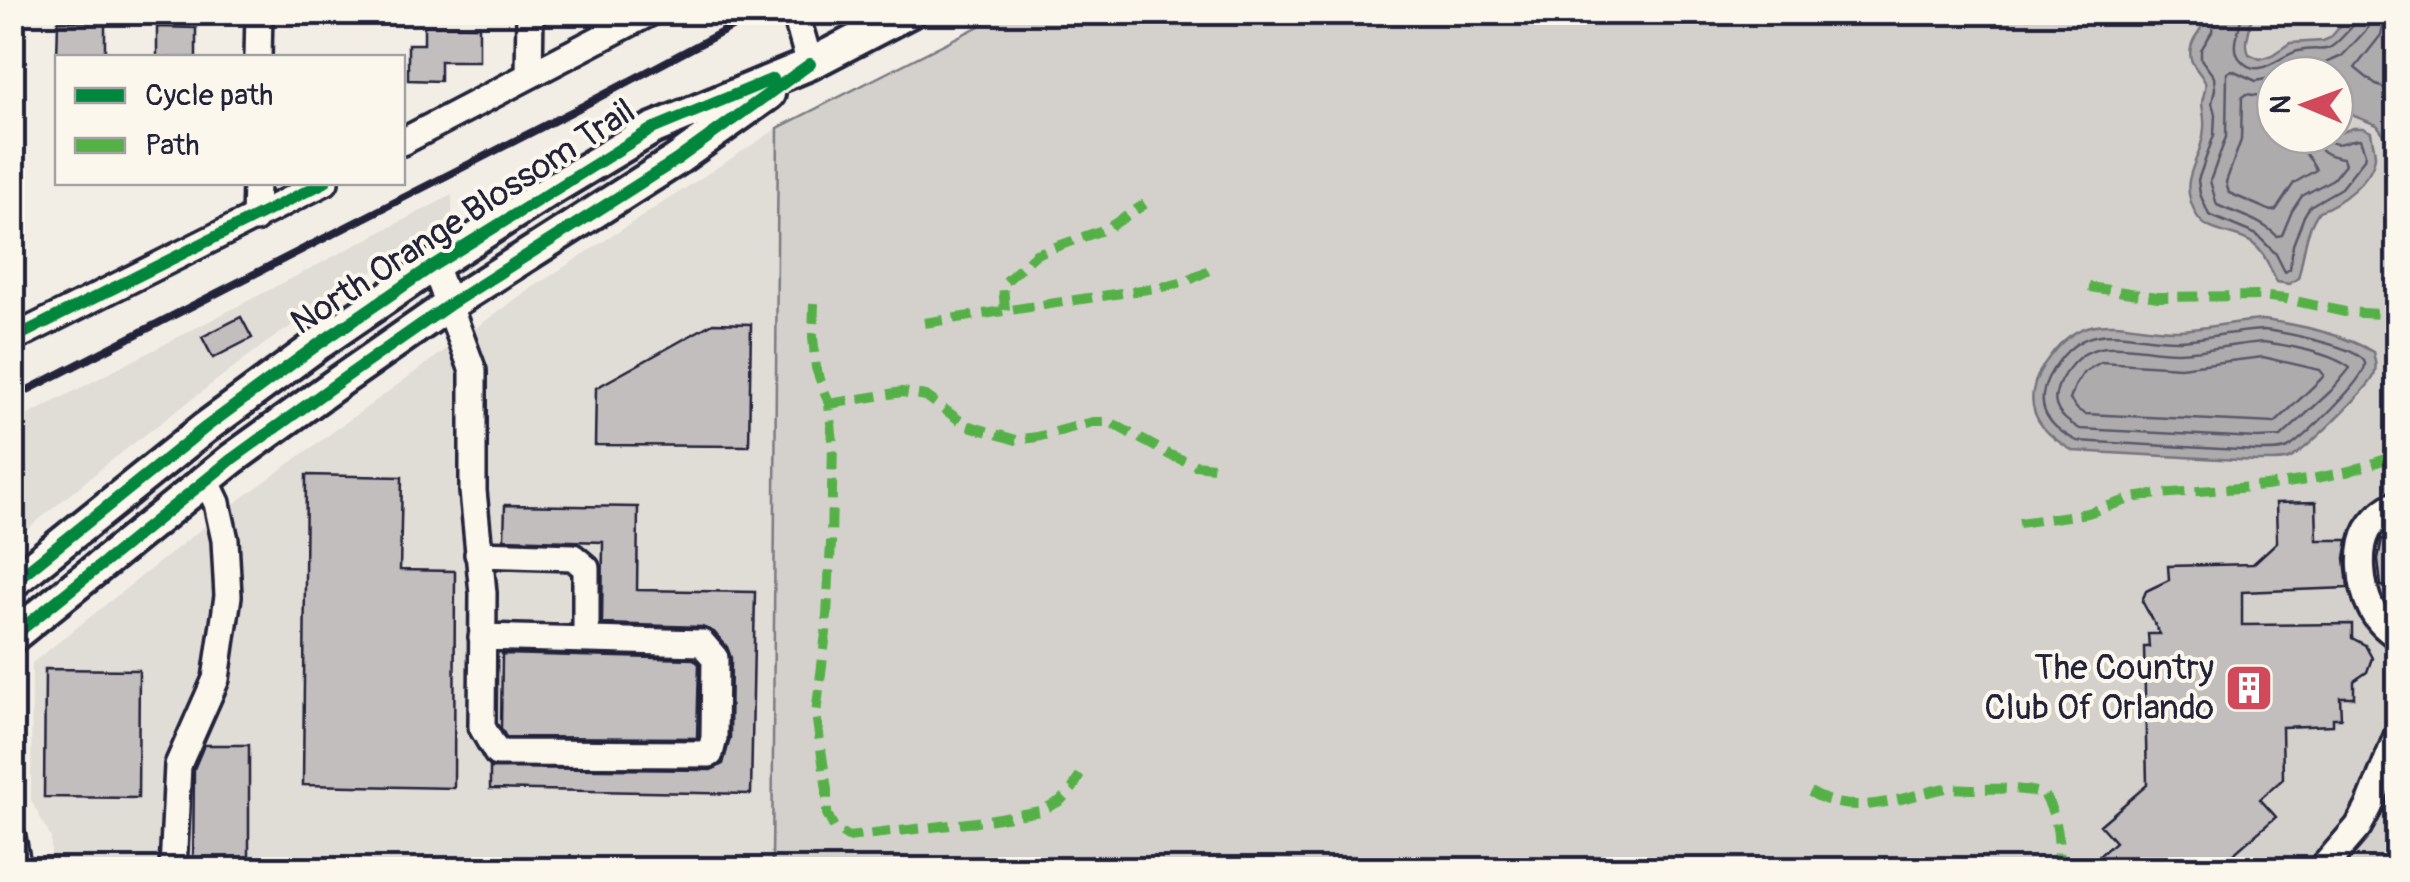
<svg xmlns="http://www.w3.org/2000/svg" width="2410" height="882" viewBox="0 0 2410 882" font-family="Pangolin,sans-serif">
<style>
.built{fill:#e0dcd6}
.green{fill:#d4d1cc;stroke:#7b7a84;stroke-width:2.5;fill-rule:evenodd}
.water{fill:#aeabad;stroke:#76747f;stroke-width:2.5}
.lines{fill:none;stroke-linecap:round;stroke-linejoin:round}
.shore{stroke:#5a5969;stroke-width:2.5}
.building{fill:#c2bebe;stroke:#22223b;stroke-width:2.5}
.minor-casing{stroke:#22223b;stroke-width:32}
.major-casing{stroke:#22223b;stroke-width:38}
.minor{stroke:#fbf7ec;stroke-width:25}
.major{stroke:#fbf7ec;stroke-width:30}
.rail{stroke:#22223b;stroke-width:8}
.quiet{stroke:#55b146;stroke-width:10;stroke-dasharray:20 10;stroke-linecap:butt}
.cycleway-casing{stroke:#fbf7ec;stroke-width:19}
.cycleway{stroke:#00873e;stroke-width:12}
.labels{text-anchor:middle;dominant-baseline:central;stroke-width:8;stroke-linejoin:round;paint-order:stroke}
.street-label{font-size:35px;fill:#22223b;stroke:#fbf7ec}
.poi-label{font-size:35px;fill:#22223b;stroke:#fbf7ec;text-anchor:end}
</style>
<rect width="100%" height="100%" fill="#f2eee5"/>
<filter id="ink" filterUnits="userSpaceOnUse"><feTurbulence type="fractalNoise" baseFrequency=".01" numOctaves="2"/><feDisplacementMap in="SourceGraphic" scale="20" xChannelSelector="R" yChannelSelector="G"/><feConvolveMatrix kernelMatrix="1 2 1 2 8 2 1 2 1" color-interpolation-filters="sRGB"/></filter>
<g filter="url(#ink)">
<!-- built -->
<path class="built" d="M778,128L771,869H51V838L31,800L32,663L219,515L521,295Z
M452,195V218L263,345L108,463L13,541V423Z"/>
<!-- green -->
<path class="green" d="M1005,13H2397V869L772,870L778,128ZM2275,75H2335V135H2275Z"/>
<!-- water -->
<path class="water" d="M2203,13H2252C2252,26 2243,42 2249,54L2260,59L2272,55L2290,43L2323,41L2330,38L2352,13H2397V144L2388,140L2377,125L2354,116L2344,106L2335,103V75H2275V135H2300L2323,139L2353,128H2363L2371,132C2372,140 2375,149 2375,156C2373,179 2339,205 2319,211C2304,233 2305,253 2298,278L2289,284L2277,282C2269,268 2266,253 2252,243C2236,232 2207,234 2197,216C2175,176 2202,164 2204,128C2205,119 2203,112 2202,104C2202,97 2207,89 2205,82C2199,69 2187,64 2191,47C2194,32 2205,32 2203,13Z
M2264,320C2300,325 2341,333 2373,352C2375,360 2377,368 2374,376C2369,388 2302,454 2289,459C2280,462 2267,461 2257,461L2073,451C2051,438 2028,420 2033,391C2035,378 2042,366 2050,356C2089,304 2126,331 2179,330C2207,329 2235,321 2264,320Z"/>
<g class="lines">
<!-- shore -->
<path class="shore" d="M2214,12L2212,32L2201,50V59L2214,77L2215,89L2212,103L2215,114L2214,135L2198,180L2200,194L2209,215L2257,235L2276,254L2285,272L2290,269L2293,245L2304,216L2310,206L2341,188L2364,159L2365,153L2360,139C2346,139 2334,152 2325,135
M2242,12C2241,27 2230,47 2240,59C2258,82 2280,55 2298,51C2327,45 2323,59 2347,32C2354,25 2357,22 2359,12
M2386,12L2381,35L2355,68L2376,85L2398,93
M2281,75L2298,64L2326,63L2342,56L2367,29L2371,12
M2275,77L2256,81L2232,70L2227,73L2226,137L2210,181L2217,205C2239,215 2259,219 2277,236L2282,235L2292,211L2302,196L2333,179L2345,164L2343,158C2327,156 2317,151 2313,135
M2275,93L2262,96L2246,94L2242,97L2241,140L2226,182L2229,193L2271,211L2276,210L2294,183L2316,170C2312,157 2300,154 2298,135
M2264,330C2281,332 2361,347 2365,363C2368,377 2302,440 2288,448C2279,452 2267,451 2257,451L2077,441C2059,432 2040,417 2043,395C2044,382 2051,371 2059,361C2092,316 2134,342 2180,340C2208,338 2236,331 2264,330Z
M2263,342C2287,345 2331,353 2350,368L2332,390L2281,437L2257,438L2080,429C2067,422 2052,410 2056,394C2058,383 2063,375 2070,367C2097,332 2141,353 2178,352C2207,351 2235,344 2263,342Z
M2263,357L2320,370L2324,375L2321,379L2275,423L2085,414L2078,410L2070,400L2075,386L2084,372L2101,362L2180,367Z"/>
</g>
<!-- building -->
<path class="building" d="M58,21L105,22V58H57Z
M424,25L479,26V61H440V81L408,80V44H424Z
M157,27L196,28V58H157Z
M241,317L252,338L213,358L202,337Z
M713,323L751,324L749,446L595,445L596,388Z
M306,475L402,477L400,570L455,571L454,788L303,785Z
M2316,502L2317,540H2348L2345,558L2348,588L2242,592V625L2352,624V638L2365,645L2372,658L2367,672L2354,681V697H2340L2341,718H2333V725L2282,727L2283,779L2260,799L2276,817L2215,870H2083L2115,842L2100,825L2147,785L2144,647H2149L2148,634H2160L2142,601L2146,591L2169,580L2168,566L2253,564L2277,542L2276,503Z
M505,505L638,507L637,590L755,592L751,794L490,789V768L711,770L723,764L730,738L731,658L727,647L714,632L702,627L602,624L603,542L504,539Z
M2382,539H2390L2391,587L2381,586L2378,559Z
M502,654L694,659L699,664L697,738L506,737L501,728Z
M45,669L139,670L138,798L44,797Z
M204,745H249V870H193L194,769Z"/>
<g class="lines">
<!-- minor casing -->
<g class="minor-casing">
<path id="minor" d="M795,12L810,64
M258,58L259,12
M529,75L530,12
M402,142L651,12
M255,219L256,182
M434,265L473,371V491L483,593L482,727L497,753L710,754L714,738L715,658L702,643L482,637
M12,339L325,182
M2398,503C2386,509 2375,518 2368,530C2357,550 2361,588 2371,608C2377,621 2387,629 2398,637
M478,554L573,557L586,568V640
M12,837L18,870
M173,870L178,765L216,679L228,596L225,540L217,503L206,480
M2321,870L2358,827L2369,807L2398,734"/>
</g>
<!-- major casing -->
<g class="major-casing">
<path id="major" d="M12,583L206,427L320,343L434,265L546,193L652,129L810,64L910,12
M12,637L232,459L340,381L449,305L675,161L769,94"/>
</g>
<!-- minor -->
<use href="#minor" class="minor"/>
<!-- major -->
<use href="#major" class="major"/>
<!-- rail -->
<path class="rail" d="M12,398L575,110L760,12"/>
<!-- quiet -->
<path class="quiet" d="M2089,287L2158,297L2261,296L2286,299L2345,312L2398,315
M814,303L813,337L816,368L829,404L833,442L831,543L826,633L816,714L827,790V814L835,829L848,837L976,822L1040,811L1060,801L1073,788L1080,775
M1005,310L1003,284L1036,254L1108,228L1145,204
M924,323L1168,286L1185,282L1211,269
M829,404L902,392L926,396L966,425L1016,440L1037,437L1093,422H1110L1170,455L1195,465L1222,468
M2019,523L2088,513L2133,498L2158,494L2266,486L2307,480L2350,471L2398,455
M1810,792C1853,818 1896,799 1941,789C1951,787 1962,789 1973,789C1997,789 2020,787 2044,794C2057,818 2060,833 2058,860L2049,870"/>
<!-- cycleway casing -->
<g class="cycleway-casing">
<path id="cycleway" d="M12,339L325,182
M12,583L206,427L320,343L434,265L652,129L773,79
M12,637L232,459L340,381L449,305L675,161L810,64"/>
</g>
<!-- cycleway -->
<use href="#cycleway" class="cycleway"/>
</g>
</g>
<!-- icons -->
<defs>
<g id="building-square" transform="scale(2.5)"><rect x="-9" y="-9" width="18" height="18" rx="4" fill="#d1495b" stroke="#fbf7ec"/><path d="M-4-6H4V6H1V3H-1V6H-4ZM-2.5-4.3h1.7v1.8h-1.7ZM.8-4.3h1.7v1.8H.8ZM-2.5-1h1.7V.8h-1.7ZM.8-1h1.7V.8H.8Z" fill="#fff"/></g>
</defs>
<g fill-rule="evenodd">
<use href="#building-square" x="2249" y="688"/>
</g>
<g class="labels">
<!-- street labels -->
<g class="street-label">
<text transform="translate(463 217) rotate(-33)">North Orange Blossom Trail</text>
</g>
<!-- poi labels -->
<g class="poi-label">
<text x="2214" y="668">The Country<tspan x="2214" dy="40">Club Of Orlando</tspan></text>
</g>
</g>
<!-- margin -->
<rect width="2410" height="882" fill="none" stroke="#fbf7ec" stroke-width="50"/>
<rect x="25" y="25" width="2360" height="832" fill="none" stroke="#22223b" stroke-width="4" filter="url(#ink)"/>
<!-- legend -->
<rect x="55" y="55" width="350" height="130" fill="#fbf7ec" stroke="#a4a2a5" stroke-width="2.5"/>
<rect x="75" y="88" width="50" height="15" fill="#00873e" stroke="#a4a2a5" stroke-width="2.5"/>
<text x="145" y="105" font-size="30" fill="#22223b">Cycle path</text>
<rect x="75" y="138" width="50" height="15" fill="#55b146" stroke="#a4a2a5" stroke-width="2.5"/>
<text x="145" y="155" font-size="30" fill="#22223b">Path</text>
<!-- north arrow -->
<g transform="translate(2305 105) rotate(271)"><circle r="48" fill="#fbf7ec" stroke="#a4a2a5" stroke-width="2.5"/>
<path d="M0-8L18 38L0 25L-18 38Z" fill="#d1495b"/>
<text y="-15" font-size="28" font-weight="bold" text-anchor="middle" fill="#22223b">N</text>
</g>
</svg>
